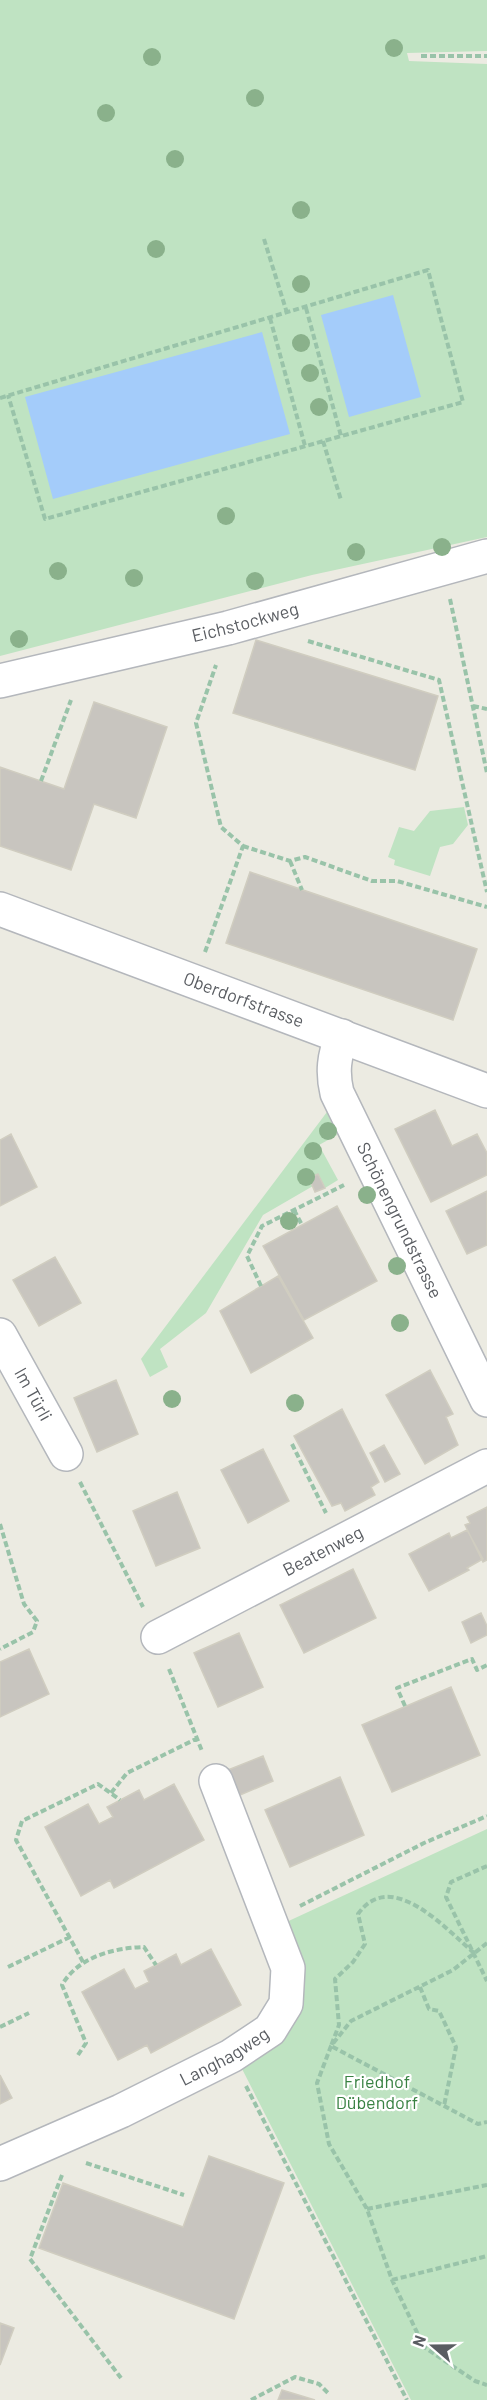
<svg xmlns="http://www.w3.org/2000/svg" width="487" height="2400" viewBox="0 0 487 2400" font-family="Barlow,sans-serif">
<rect width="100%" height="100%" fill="#ecebe2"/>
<path fill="#bfe3c2" d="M0,0H487V51L407,53L409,61L487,64V537L312,575L0,656Z
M464,807L468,825L453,844L440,847L430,876L394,865L395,860L388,857L399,827L414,831L430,811Z
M327,1112L337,1135L319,1145L338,1180L325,1188L318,1174L309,1178L313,1186L263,1215L206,1313L160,1349L168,1367L150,1377L141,1359Z
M487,1829V2400H411L239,2063L266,2048L280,1925Z"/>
<path fill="#a4ccfa" d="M393,295L421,397L349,417L321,315Z
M262,332L290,434L53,499L25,397Z"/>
<path fill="#c8c5bf" stroke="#d0cdc0" stroke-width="1.5" d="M256,640L438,696L415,770L233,713Z
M94,702L167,727L136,818L94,804L71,870L0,846V767L64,789Z
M250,872L477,949L453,1020L226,943Z
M435,1110L452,1146L477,1134L487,1153V1175L431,1202L395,1129Z
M11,1134L37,1187L0,1206V1140Z
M318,1174L325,1188L315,1192L309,1178Z
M487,1191V1245L467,1254L446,1211Z
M337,1206L377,1281L304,1320L263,1246Z
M55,1257L81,1303L39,1326L13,1280Z
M278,1276L313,1338L251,1373L220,1311Z
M430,1370L453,1414L446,1417L458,1445L425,1464L386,1395Z
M116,1380L138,1434L97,1452L74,1398Z
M342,1409L379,1482L371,1487L375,1495L345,1511L341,1503L332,1506L294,1436Z
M384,1445L400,1474L385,1482L370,1453Z
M263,1449L289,1501L248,1523L221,1470Z
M177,1492L200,1548L156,1566L133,1511Z
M487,1507V1560L483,1562L465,1525L470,1523L467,1517Z
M467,1530L483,1559L467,1568L469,1570L429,1591L409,1554L449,1533L451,1538Z
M353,1569L376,1618L304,1653L280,1605Z
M481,1613L487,1626V1635L471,1643L462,1622Z
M239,1633L263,1687L218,1707L194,1653Z
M29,1649L49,1694L0,1717V1662Z
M451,1687L480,1755L392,1792L362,1725Z
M263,1756L273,1781L233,1798L223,1772Z
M340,1777L364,1835L290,1867L265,1810Z
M174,1784L204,1840L114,1888L110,1880L81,1896L45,1827L88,1804L99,1824L113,1817L107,1807L139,1790L144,1800Z
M211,1949L241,2005L151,2053L147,2045L118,2060L82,1992L124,1969L135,1989L149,1982L144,1971L156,1965L176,1954L181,1965Z
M0,2075L12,2098L0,2104Z
M209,2156L284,2183L234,2319L39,2248L63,2183L183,2227Z
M0,2323L14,2328L0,2365Z
M282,2390L315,2400H278Z"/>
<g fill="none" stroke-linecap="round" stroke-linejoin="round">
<defs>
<g id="minor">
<path id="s1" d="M0,681L228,628L487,556"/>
<path id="s2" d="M0,909L487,1091"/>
<path id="s3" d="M342,1036C334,1056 332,1072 337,1093L487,1400"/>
<path id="s4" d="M0,1335L66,1454"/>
<path id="s5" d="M158,1637L487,1466"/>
<path id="s6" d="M0,2164L121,2111L231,2056L270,2030L286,2004L288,1968L216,1781"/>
</g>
</defs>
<use href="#minor" stroke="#b4b7bc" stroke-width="36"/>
<path stroke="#99c3a9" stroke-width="4" stroke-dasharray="6 3" stroke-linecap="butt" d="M421,56H487
M264,239L287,313
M306,308L341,436
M270,318L305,446
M0,398L428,270L463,402L45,519L8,395
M323,441L341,500
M450,599L487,773
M308,641L439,680L487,892
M473,706L487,709
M41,781L71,700
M243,846L290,861L305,857L372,881H397L487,907
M290,861L302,890
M205,952L243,846L221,827L196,723L216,665
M294,1210L302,1225
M261,1286L247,1256L262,1226L344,1185
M292,1444L326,1513
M80,1482L143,1607
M0,1524L24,1604L37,1621L33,1632L0,1649
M169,1669L202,1751
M405,1706L397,1688L472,1659L477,1670L487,1665
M111,1793L127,1773L196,1739
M487,1866L451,1882L446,1897L487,1981
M300,1906L424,1843L487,1816
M487,1943L453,1970L351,2021L331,2046L317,2083L329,2144L367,2209L392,2280L424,2347L475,2381L487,2385
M474,1953C446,1929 391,1867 358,1914L365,1944L353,1962L335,1979L339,2025L331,2046L478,2124L487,2122
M83,1962L16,1840L22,1821L98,1784L120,1800
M8,1967L70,1937
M420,1987L429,2009L439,2011L456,2047L444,2106
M0,2027L29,2013
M78,2055L86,2043L62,1985C78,1957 113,1948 144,1947L156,1965
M246,2086L407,2400
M86,2163L184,2195
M62,2175L30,2259L121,2378
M367,2209L487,2185
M392,2280L487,2256
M251,2400L295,2377L319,2384L329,2394"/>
<use href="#minor" stroke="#fff" stroke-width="33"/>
</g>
<g fill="#8ab18b">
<circle cx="394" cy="48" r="9"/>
<circle cx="152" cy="57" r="9"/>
<circle cx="255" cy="98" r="9"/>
<circle cx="106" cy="113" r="9"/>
<circle cx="175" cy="159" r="9"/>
<circle cx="301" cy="210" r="9"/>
<circle cx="156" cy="249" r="9"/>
<circle cx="301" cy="284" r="9"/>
<circle cx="301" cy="343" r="9"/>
<circle cx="310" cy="373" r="9"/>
<circle cx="319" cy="407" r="9"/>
<circle cx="226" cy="516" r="9"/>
<circle cx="442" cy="547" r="9"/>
<circle cx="356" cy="552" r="9"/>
<circle cx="58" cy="571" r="9"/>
<circle cx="134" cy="578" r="9"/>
<circle cx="255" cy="581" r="9"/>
<circle cx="19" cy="639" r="9"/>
<circle cx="328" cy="1131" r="9"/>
<circle cx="313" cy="1151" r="9"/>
<circle cx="306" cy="1177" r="9"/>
<circle cx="367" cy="1195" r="9"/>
<circle cx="289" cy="1221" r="9"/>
<circle cx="397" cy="1266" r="9"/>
<circle cx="400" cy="1323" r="9"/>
<circle cx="172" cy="1399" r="9"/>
<circle cx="295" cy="1403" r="9"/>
</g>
<g text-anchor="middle" stroke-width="4.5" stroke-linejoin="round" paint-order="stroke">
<g font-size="18" fill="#5a5d62" stroke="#fff">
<text dy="6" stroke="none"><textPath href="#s1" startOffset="252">Eichstockweg</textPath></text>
<text dy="6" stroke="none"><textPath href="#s2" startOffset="260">Oberdorfstrasse</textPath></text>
<text dy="6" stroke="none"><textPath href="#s3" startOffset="200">Schönengrundstrasse</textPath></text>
<text dy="6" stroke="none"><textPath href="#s4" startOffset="68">Im Türli</textPath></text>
<text dy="6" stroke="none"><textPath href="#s5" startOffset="186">Beatenweg</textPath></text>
<text dy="6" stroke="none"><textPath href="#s6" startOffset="249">Langhagweg</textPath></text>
</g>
<g font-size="18" fill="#398243" stroke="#fff">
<text x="377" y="2088">Friedhof<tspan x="377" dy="21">Dübendorf</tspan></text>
</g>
</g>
<g transform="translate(433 2346) rotate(290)" stroke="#ffffff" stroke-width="4.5" paint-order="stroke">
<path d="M0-4.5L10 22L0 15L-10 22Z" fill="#5a5d62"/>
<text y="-9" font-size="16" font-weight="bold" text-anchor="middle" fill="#5a5d62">N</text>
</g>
</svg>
